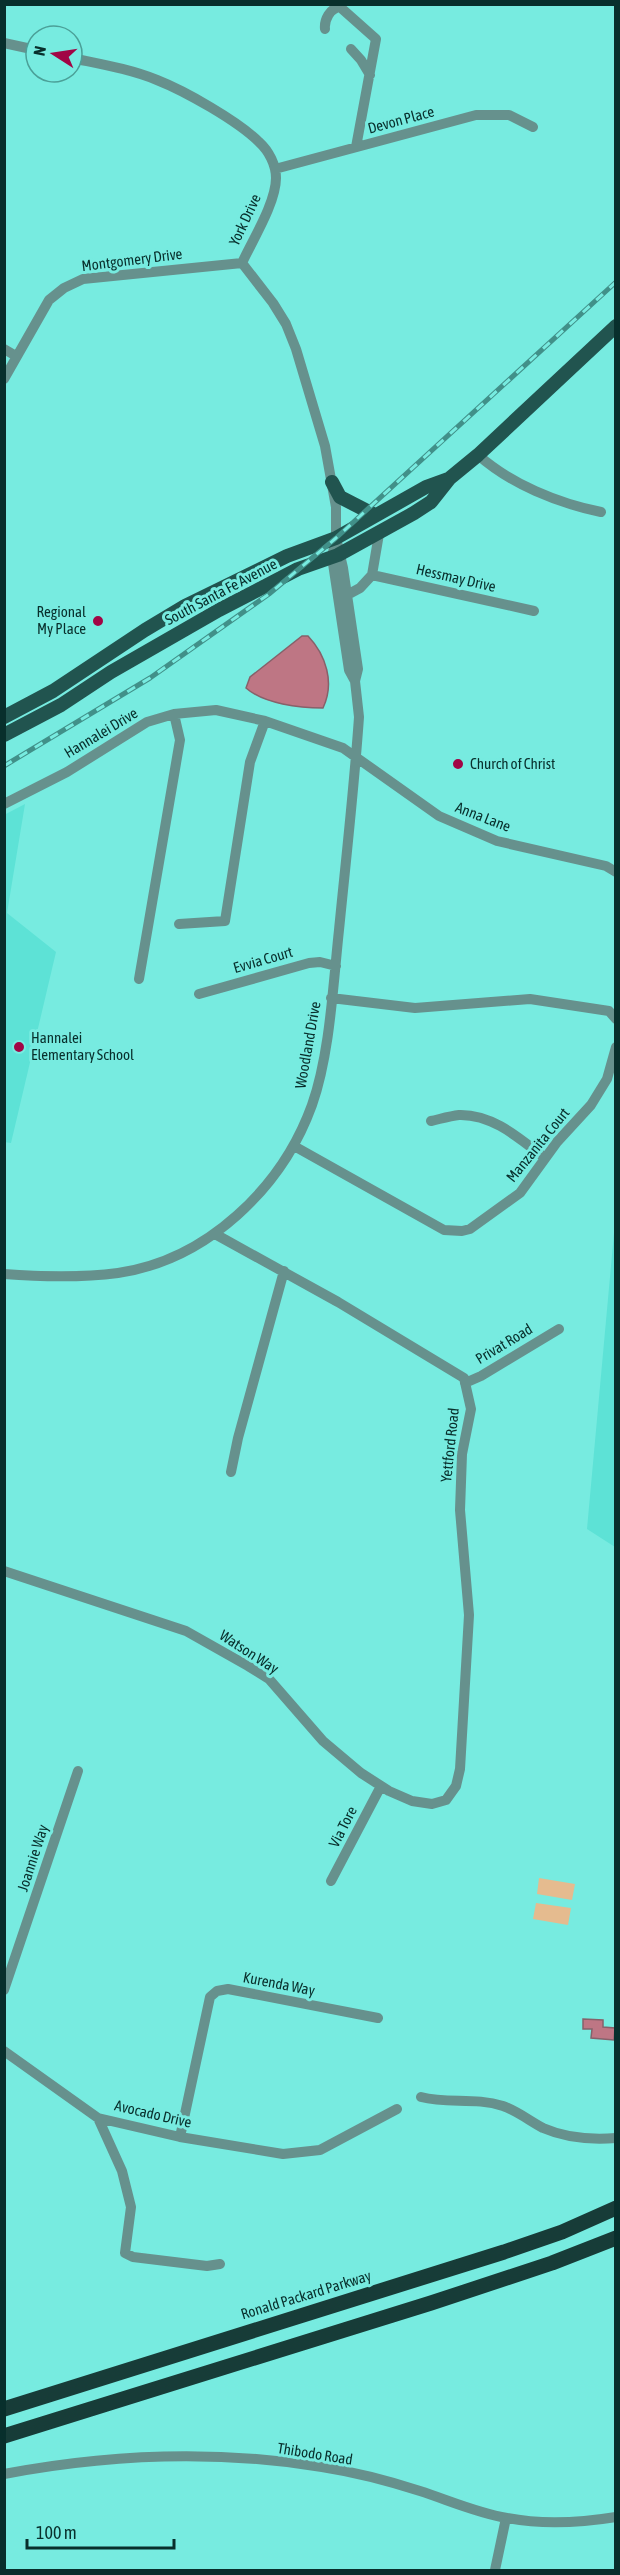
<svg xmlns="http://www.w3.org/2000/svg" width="620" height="2575" viewBox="0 0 620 2575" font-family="'Asap Condensed',sans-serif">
<rect width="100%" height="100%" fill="#77ebe0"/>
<path fill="#5de2d6" d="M25,804L7,913L56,952L11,1143L4,1142V815Z
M615,1222V1547L587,1529Z"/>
<path fill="#e5bb8f" d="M539,1878L575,1884L572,1900L537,1894Z
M536,1903L571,1908L568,1925L533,1919Z"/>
<path fill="#be7684" stroke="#87616a" stroke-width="1.5" d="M302,636H308C326,655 335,683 323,708C300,708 264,704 246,688L250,677Z
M583,2019L603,2020V2027L615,2028L614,2040L591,2038L592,2029H583Z"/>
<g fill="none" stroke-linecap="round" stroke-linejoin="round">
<path stroke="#66918d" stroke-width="10" d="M325,29C324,20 330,8 340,7L376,39L356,147
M4,43L36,50
M351,49L361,60L370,75
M72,58C100,64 130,69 157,80C185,91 238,121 259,142C269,151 276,165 276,178C276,203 252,241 242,263
M275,169L476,115H509L533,127
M242,263L273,303L286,324L296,349L325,446L336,507V538L332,557L349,670L355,681
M4,349L16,356
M4,379L49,300L64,288L83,279L242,263
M478,455C511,484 557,503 601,512
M379,534L372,575L534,611
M347,595L360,588L372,575
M4,804L67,772L147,722L174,714L216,710L265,721L343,748L439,816L497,841L606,866L616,872
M179,924L225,921L250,762L265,721
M139,979L180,740L174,714
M199,994L309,963L320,962L336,966
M331,998L415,1008L530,999L609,1011L616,1019
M431,1121C440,1119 450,1116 459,1115C493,1114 520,1139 545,1158
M294,1146L444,1230L462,1231L470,1229L520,1193L557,1142L591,1105L607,1079L616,1047
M4,1274C43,1277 80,1278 118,1273C207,1260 282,1188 312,1105C330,1054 333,985 339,930C346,859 354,789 359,717L355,681L358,669L343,568L336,538
M465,1383L481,1376L559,1329
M231,1472L238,1438L284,1271
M4,1571L186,1631L248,1666L269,1679L323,1741L361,1773L389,1791L412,1801L432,1804L446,1800L456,1786L460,1769L469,1615L460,1510L462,1454L471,1409L464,1378L338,1302L215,1234
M331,1881L381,1786
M4,1990L78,1771
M4,2051L98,2118L180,2137L283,2154L320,2150L397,2109
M421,2097C448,2104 475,2097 503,2106C517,2111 530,2121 543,2128C566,2138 591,2140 616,2138
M98,2118L122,2171L131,2207L125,2253L133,2257L207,2266L220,2264
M180,2137L210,1997L217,1991L228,1989L378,2018
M4,2474C109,2454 217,2450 322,2467C354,2472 389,2481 420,2491C448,2500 477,2513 507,2518C543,2525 579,2523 616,2517
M495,2570L506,2518"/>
<path stroke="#21544f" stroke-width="14" d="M332,482L340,497L375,515
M4,717L53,691L145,630L185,606L287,556L336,538L426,487L448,479
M4,735L61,705L111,672L219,610L298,569L338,555L414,513L431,502L450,478L478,455L616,326"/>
<path stroke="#173c38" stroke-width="15" d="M4,2409L504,2252L562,2232L616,2208
M4,2436L431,2303L552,2263L616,2238"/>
<defs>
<path id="rail" d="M4,766L150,678L269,594L336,538L616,282"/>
</defs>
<use href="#rail" stroke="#419089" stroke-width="5"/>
<use href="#rail" stroke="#77ebe0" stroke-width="3" stroke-dasharray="9" stroke-linecap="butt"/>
</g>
<g fill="#a10545" stroke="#77ebe0" stroke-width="2">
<circle cx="98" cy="621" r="6"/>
<circle cx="458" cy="764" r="6"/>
<circle cx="19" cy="1047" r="6"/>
</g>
<g text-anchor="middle" stroke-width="6" stroke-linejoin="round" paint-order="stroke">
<g font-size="15" fill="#082f2c" stroke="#77ebe0">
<text transform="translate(401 120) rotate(-15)" y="5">Devon Place</text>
<text transform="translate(245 220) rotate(-65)" y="5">York Drive</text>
<text transform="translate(132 260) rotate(-7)" y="5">Montgomery Drive</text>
<text transform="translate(456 578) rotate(13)" y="5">Hessmay Drive</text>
<text transform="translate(221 592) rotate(-28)" y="5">South Santa Fe Avenue</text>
<text transform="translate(101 733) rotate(-31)" y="5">Hannalei Drive</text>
<text transform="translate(483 817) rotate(21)" y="5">Anna Lane</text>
<text transform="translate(263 960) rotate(-16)" y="5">Evvia Court</text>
<text transform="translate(308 1045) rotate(-80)" y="5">Woodland Drive</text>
<text transform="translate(538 1145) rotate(-51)" y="5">Manzanita Court</text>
<text transform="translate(504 1344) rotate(-31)" y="5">Privat Road</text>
<text transform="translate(450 1445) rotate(-84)" y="5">Yettford Road</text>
<text transform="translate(249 1652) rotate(33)" y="5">Watson Way</text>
<text transform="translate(343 1827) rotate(-63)" y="5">Via Tore</text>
<text transform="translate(33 1858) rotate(-72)" y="5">Joannie Way</text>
<text transform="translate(279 1984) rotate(11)" y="5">Kurenda Way</text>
<text transform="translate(153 2114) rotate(13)" y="5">Avocado Drive</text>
<text transform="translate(306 2295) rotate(-17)" y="5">Ronald Packard Parkway</text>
<text transform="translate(315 2454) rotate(9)" y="5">Thibodo Road</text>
</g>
<g font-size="15" fill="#082f2c" stroke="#77ebe0" text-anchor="start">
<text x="86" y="617" text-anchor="end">Regional<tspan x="86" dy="17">My Place</tspan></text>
<text x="470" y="769">Church of Christ</text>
<text x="31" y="1043">Hannalei<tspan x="31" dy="17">Elementary School</tspan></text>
</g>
</g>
<rect width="620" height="2575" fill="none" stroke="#082f2c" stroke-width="12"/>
<g transform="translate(54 54) rotate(282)"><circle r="28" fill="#77ebe0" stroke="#4ba098" stroke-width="1.5"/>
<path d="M0-4.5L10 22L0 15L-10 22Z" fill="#a10545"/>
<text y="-9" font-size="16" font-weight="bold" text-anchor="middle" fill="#082f2c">N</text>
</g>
<path d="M27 2539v9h147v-9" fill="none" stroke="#082f2c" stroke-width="3"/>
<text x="36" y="2539" font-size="18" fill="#082f2c" stroke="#77ebe0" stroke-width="4.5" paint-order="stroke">100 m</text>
</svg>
